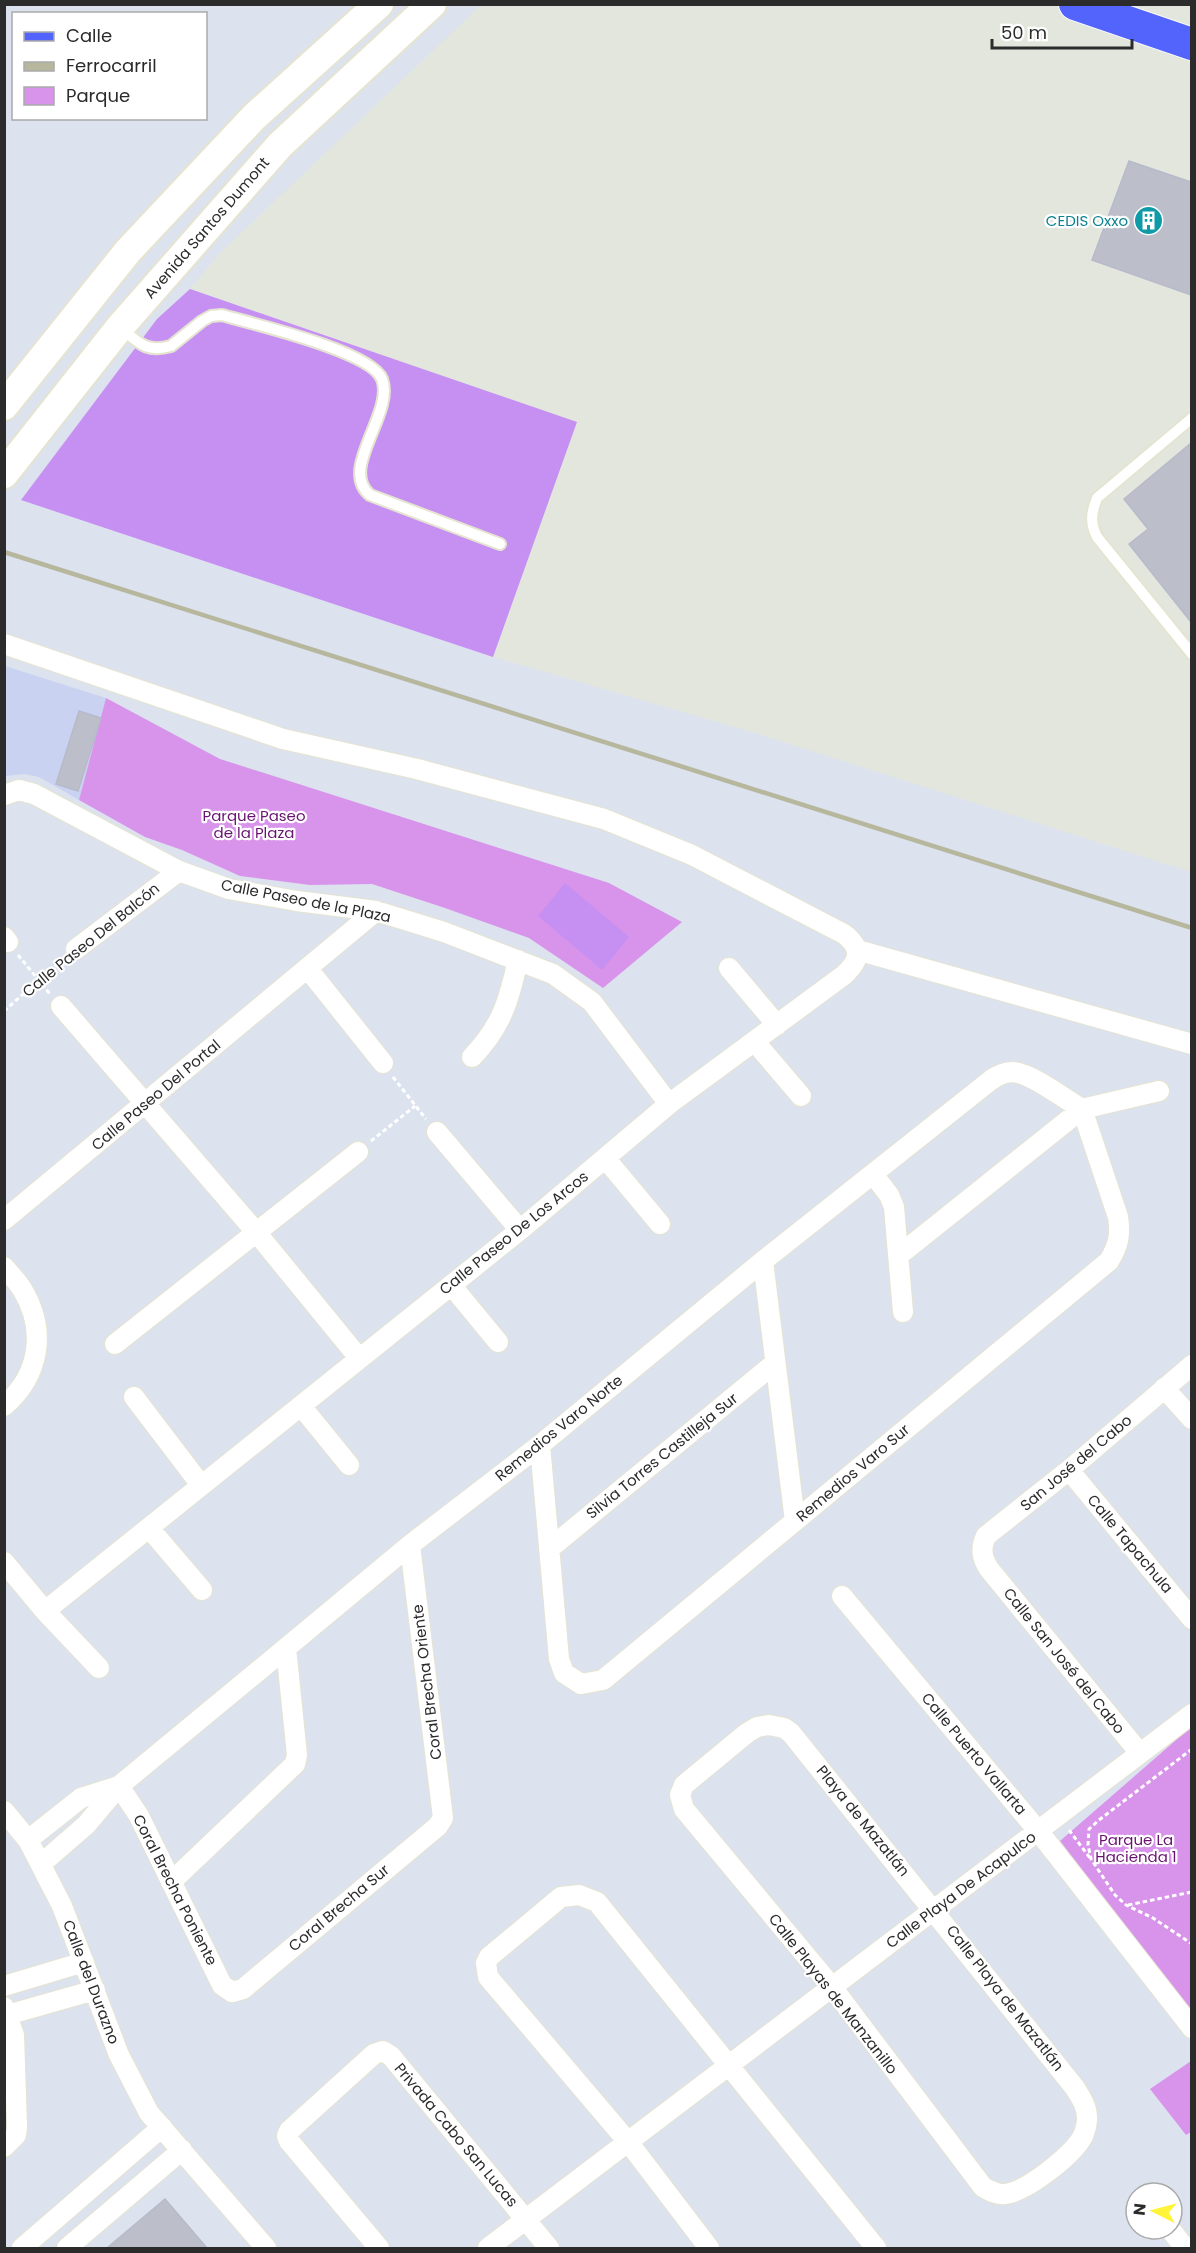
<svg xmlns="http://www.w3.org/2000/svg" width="1196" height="2253" viewBox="0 0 1196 2253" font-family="Poppins,sans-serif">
<rect width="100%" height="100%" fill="#dce2ee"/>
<path fill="#e3e6dd" d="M481,5H1191V872L755,733L493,657L576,422L190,289L219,254Z"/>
<path fill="#cad2f1" d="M5,666L106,698L79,800L39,777L25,774L5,776Z"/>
<path fill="#d894ea" d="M106,698L220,759L609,883L682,922L603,988L529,938L445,908L372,884L310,885L240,876L182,850L145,837L79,800Z
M1191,1727V2012L1060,1841Z
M1191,2061V2132L1186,2135L1150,2089Z"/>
<path fill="#c68ff2" d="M190,289L577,422L493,657L21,500L157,319Z
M565,883L629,937L602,970L538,916Z"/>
<path fill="#bcbfca" stroke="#b6baca" stroke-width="1.5" d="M1129,161L1191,182V295L1092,260Z
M1191,443V622L1129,544L1148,529L1124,499Z
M79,711L101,718L78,791L56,784Z
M165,2199L207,2248H107Z"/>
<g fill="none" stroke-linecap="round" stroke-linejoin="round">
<defs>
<path id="lane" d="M121,328C139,343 146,353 171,346L202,321L211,316L222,315C253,324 371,351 382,379C395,413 338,469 370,495L500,544
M1192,418L1097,498C1091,513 1090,523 1097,537L1192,654"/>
<path id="street" d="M4,644L283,739L417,769L604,819L692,855L844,934C863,949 860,960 844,975L669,1104L520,1230L45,1611
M4,795L19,790L34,794L179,871L229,889L297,901L376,911L444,932L553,974L592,1002L669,1104
M4,937L8,942
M76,949L179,871
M857,950L1192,1044
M729,968L777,1025
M308,969L383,1063
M61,1006L256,1232L359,1358
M755,1042L801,1096
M472,1057C502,1026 509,1000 518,960
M437,1132L520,1230
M605,1158L660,1224
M873,1174L889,1195L894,1207L903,1312
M4,1220L376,911
M898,1256L1082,1109L1159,1091
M763,1261L795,1521
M4,1267C10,1274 17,1281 22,1289C47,1330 40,1375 4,1406
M451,1285L498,1342
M115,1344L358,1152
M1164,1388L1192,1419
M134,1397L201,1485
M301,1406L349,1465
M1069,1470L1192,1619
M149,1528L202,1590
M549,1549L775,1363
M4,1562L45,1611L99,1668
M842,1596L1039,1832L1192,2028
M769,1725L784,1728L791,1733L1075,2088C1081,2098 1087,2106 1087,2118C1087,2123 1085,2131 1083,2136C1073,2155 1026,2192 1005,2194C997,2195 990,2191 983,2187L832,1987L684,1809L680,1795L684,1785L747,1733L757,1727Z
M1139,1752L989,1569C982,1558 980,1549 986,1536L1069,1470L1192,1365
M119,1786L139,1816L222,1985L232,1992L243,1989L438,1826L443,1818L410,1545
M4,1811L28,1840L62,1906L119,2055L149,2113L266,2248
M28,1840L81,1798L119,1786
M41,1864L86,1825L119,1786L286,1648L410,1545L540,1445L763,1261L991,1080C998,1075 1004,1072 1013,1072C1033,1074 1064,1099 1082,1109L1118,1217C1121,1236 1118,1246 1109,1261L603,1680L581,1684L564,1673L559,1659L540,1445
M171,1882L295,1764L297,1755L286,1648
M4,1986L84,1962
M4,2007L14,2035L17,2127L16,2135L4,2147
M7,2015L95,1990
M1170,2229L1185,2248
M22,2248L162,2127
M67,2248L182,2150
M379,2248L289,2141L287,2136L289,2131L374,2054L383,2051L391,2056L549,2248
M488,2248L1192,1714
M709,2248L629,2143L488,1977L486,1963L489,1957L561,1897L579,1895L597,1902L876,2248"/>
<path id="secondary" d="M4,406L128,251L254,117L379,4
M4,474L120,327L280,145L432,4"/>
<path id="primary" d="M1075,4L1192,44"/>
</defs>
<use href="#lane" stroke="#e5e4d1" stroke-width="14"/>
<use href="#street" stroke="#e5e4d1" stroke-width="22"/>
<use href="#secondary" stroke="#e5e4d1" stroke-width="32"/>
<use href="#primary" stroke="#fff" stroke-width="34"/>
<path stroke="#fff" stroke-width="3" stroke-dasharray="4.5 3" stroke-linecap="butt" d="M18,955L50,994
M4,1011L62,960
M393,1077L426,1119
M371,1141L415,1106
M1192,1749L1099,1820L1089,1829L1088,1845L1091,1859L1115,1895L1126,1905L1153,1918L1192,1944
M1069,1830L1090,1858
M1128,1905L1192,1892"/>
<use href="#lane" stroke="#fff" stroke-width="10"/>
<use href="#street" stroke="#fff" stroke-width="20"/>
<use href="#secondary" stroke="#fff" stroke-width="28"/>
<use href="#primary" stroke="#5364fd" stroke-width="32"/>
<path stroke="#b7b79e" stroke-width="4.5" d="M4,552L1192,928"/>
</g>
<defs>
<symbol id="building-disc" viewBox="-11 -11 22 22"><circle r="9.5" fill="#0f9aa8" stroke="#fff"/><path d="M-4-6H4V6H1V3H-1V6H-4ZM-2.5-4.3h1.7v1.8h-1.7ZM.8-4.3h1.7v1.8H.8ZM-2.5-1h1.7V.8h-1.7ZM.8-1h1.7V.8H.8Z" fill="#fff"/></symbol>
</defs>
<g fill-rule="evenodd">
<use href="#building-disc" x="1132" y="204" width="33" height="33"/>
</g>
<g text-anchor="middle" stroke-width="4.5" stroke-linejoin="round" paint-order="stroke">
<g font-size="15" fill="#0d838f" stroke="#fff" text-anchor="end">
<text x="1128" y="226">CEDIS Oxxo</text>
</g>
<g font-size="15" fill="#2b2b2b" stroke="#fff">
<text transform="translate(207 228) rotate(-49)" y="5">Avenida Santos Dumont</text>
<text transform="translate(306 901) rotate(11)" y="5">Calle Paseo de la Plaza</text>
<text transform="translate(91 940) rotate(-39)" y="5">Calle Paseo Del Balcón</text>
<text transform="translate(156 1095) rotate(-40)" y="5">Calle Paseo Del Portal</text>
<text transform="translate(514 1233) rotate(-39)" y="5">Calle Paseo De Los Arcos</text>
<text transform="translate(559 1428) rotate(-39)" y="5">Remedios Varo Norte</text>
<text transform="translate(662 1456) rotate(-39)" y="5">Silvia Torres Castilleja Sur</text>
<text transform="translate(1076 1463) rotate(-40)" y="5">San José del Cabo</text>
<text transform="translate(853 1473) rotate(-40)" y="5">Remedios Varo Sur</text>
<text transform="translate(1130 1544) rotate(50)" y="5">Calle Tapachula</text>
<text transform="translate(1064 1661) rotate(51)" y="5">Calle San José del Cabo</text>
<text transform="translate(427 1682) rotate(-97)" y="5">Coral Brecha Oriente</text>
<text transform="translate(974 1754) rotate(50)" y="5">Calle Puerto Vallarta</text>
<text transform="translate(863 1821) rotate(51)" y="5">Playa de Mazatlán</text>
<text transform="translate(175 1890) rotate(63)" y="5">Coral Brecha Poniente</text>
<text transform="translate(961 1890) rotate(-37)" y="5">Calle Playa De Acapulco</text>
<text transform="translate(339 1908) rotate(-40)" y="5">Coral Brecha Sur</text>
<text transform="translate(91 1982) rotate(69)" y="5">Calle del Durazno</text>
<text transform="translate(833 1994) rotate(52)" y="5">Calle Playas de Manzanillo</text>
<text transform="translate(1005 1998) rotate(52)" y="5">Calle Playa de Mazatlán</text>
<text transform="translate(456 2135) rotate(50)" y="5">Privada Cabo San Lucas</text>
</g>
<g font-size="15" fill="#691470" stroke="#fff">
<text x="254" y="821">Parque Paseo<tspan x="254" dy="17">de la Plaza</tspan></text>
<text x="1136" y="1845">Parque La<tspan x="1136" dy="17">Hacienda 1</tspan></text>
</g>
</g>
<rect width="1196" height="2253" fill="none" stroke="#2b2b2b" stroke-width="12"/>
<rect x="12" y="12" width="195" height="108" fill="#ffffff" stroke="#aaaaaa" stroke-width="1.5"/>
<rect x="24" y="32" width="30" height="9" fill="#5364fd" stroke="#aaaaaa" stroke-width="1.5"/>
<text x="66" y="42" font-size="18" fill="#2b2b2b">Calle</text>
<rect x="24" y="62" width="30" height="9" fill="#b7b79e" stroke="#aaaaaa" stroke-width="1.5"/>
<text x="66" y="72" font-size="18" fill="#2b2b2b">Ferrocarril</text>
<rect x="24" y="87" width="30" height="18" fill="#d894ea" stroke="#aaaaaa" stroke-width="1.5"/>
<text x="66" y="102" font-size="18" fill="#2b2b2b">Parque</text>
<g transform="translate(1154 2211) rotate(276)"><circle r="28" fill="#ffffff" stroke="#aaaaaa" stroke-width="1.5"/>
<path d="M0-4.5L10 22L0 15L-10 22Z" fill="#fff439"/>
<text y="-9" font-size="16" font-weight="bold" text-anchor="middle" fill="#2b2b2b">N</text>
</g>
<path d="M992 39v9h140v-9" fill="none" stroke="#2b2b2b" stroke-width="3"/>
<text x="1001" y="39" font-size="18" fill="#2b2b2b" stroke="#ffffff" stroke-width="4.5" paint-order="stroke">50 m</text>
</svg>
